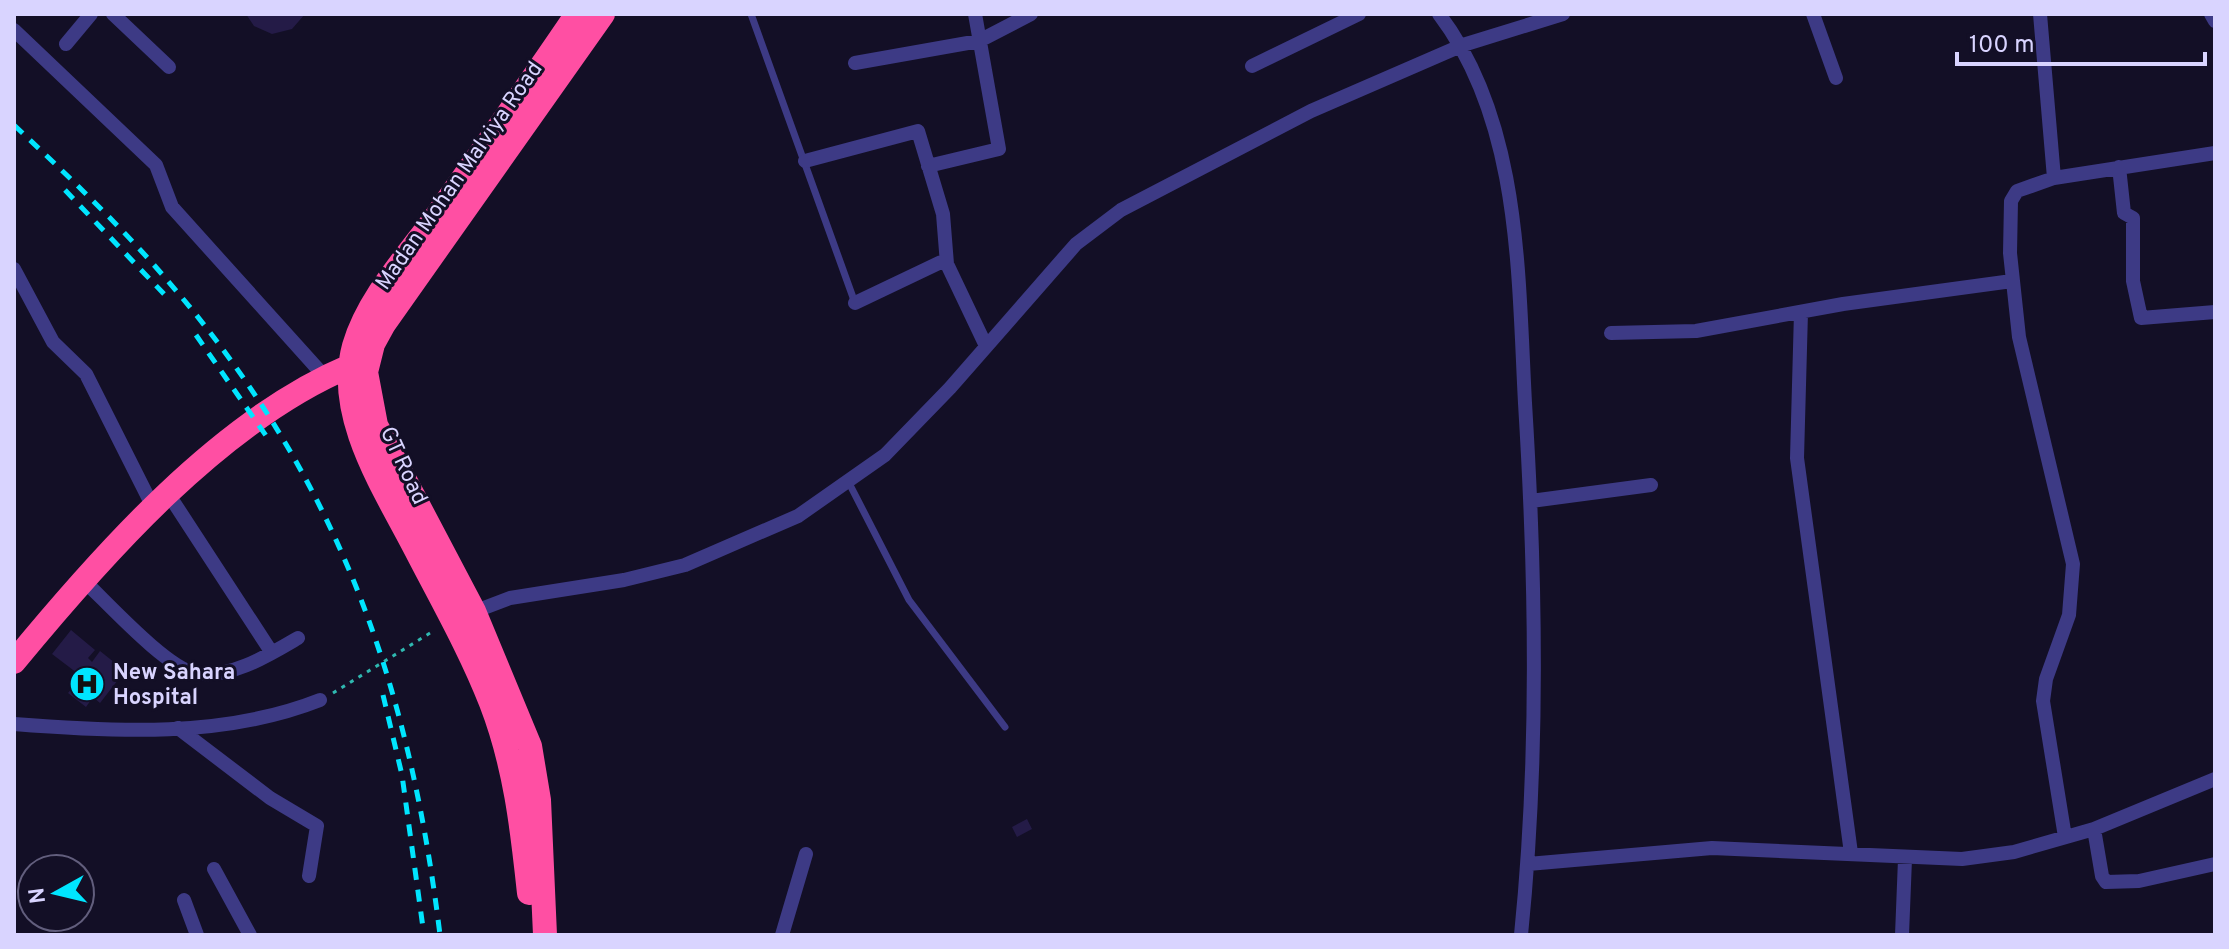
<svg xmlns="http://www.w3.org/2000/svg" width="2229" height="949" viewBox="0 0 2229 949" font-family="Overpass,sans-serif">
<rect width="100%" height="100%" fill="#130f26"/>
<path fill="#241b47" d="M246,14H305L292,29L272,34L254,26Z
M71,630L95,650L88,658L92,662L100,651L125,671L100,703L93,697L86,707L68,693L74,686L70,683L77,673L52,654Z
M1027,819L1032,829L1017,837L1012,827Z"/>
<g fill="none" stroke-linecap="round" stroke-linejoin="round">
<path stroke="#2fb8b0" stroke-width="3" stroke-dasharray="4 6" stroke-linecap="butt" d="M333,693L435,630"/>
<path stroke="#3d3a85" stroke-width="7" d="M751,14L855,303
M849,483L909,600L1005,727"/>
<path stroke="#3d3a85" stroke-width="14" d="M113,14L169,67
M1439,14C1521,122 1518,274 1525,403C1536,581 1539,758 1521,935
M1813,14L1836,78
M2040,14L2054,178L2017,191L2011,201L2010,253L2019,337L2073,564L2069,615L2046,679L2043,701L2065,837
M2211,14L2215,21
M14,30L156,165L172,207L325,377
M66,44L91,14
M855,63L979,41L1031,14
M1252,66L1359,14
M805,161L918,131L943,214L947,264
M928,166L999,149L975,14
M2119,167L2124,213L2133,218V281L2141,318L2215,312
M2054,178L2215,153
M14,269L53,342L86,374L154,509
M855,303L941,262L947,264L986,346
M1801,312L1797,458L1851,853
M1611,333L1696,331L1843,304L2012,281
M169,495L272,653
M1531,501L1651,485
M82,579C106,601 166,668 195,673C229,680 269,655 298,638
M468,614L510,598L624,580L685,565L798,516L885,455L950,388L1076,244L1121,210L1311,111L1463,45L1563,14
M14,724C115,732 224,738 320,700
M178,728L270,798L317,826L309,876
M2094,829L2102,876L2106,882L2139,881L2215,864
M1528,864L1712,848L1962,859L2014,852L2094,829L2215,779
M214,869L250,935
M184,900L197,935
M782,935L806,854
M1902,935L1905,859"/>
<path stroke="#ff4fa3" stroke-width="24" d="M14,662C102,555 221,420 350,366
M529,893C522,827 515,765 491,703C471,652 444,604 419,556C388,494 334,418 354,346C367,300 407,256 435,218C483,150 531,82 577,14
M545,935L539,800L530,746L474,611L376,425L366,372L373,344L384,324L603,14"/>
<path stroke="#00e5ff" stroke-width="5" stroke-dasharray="12 10" stroke-linecap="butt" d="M14,125C67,175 120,225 167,280C337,476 409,681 440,935
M65,190L164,294
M196,335L269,440
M383,695L402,775L424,935"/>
</g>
<defs>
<symbol id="hospital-disc" viewBox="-11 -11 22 22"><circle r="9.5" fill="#00e5ff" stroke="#130f26"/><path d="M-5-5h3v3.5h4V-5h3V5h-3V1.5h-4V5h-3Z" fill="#111"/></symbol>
</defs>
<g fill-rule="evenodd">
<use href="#hospital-disc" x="67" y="664" width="40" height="40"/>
</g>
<g text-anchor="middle" stroke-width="6" stroke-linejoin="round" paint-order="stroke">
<g font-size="22" fill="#d9d4ff" stroke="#130f26">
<text transform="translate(458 175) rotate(-55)" y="8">Madan Mohan Malviya Road</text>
<text transform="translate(405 465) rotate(65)" y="8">GT Road</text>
</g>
<g font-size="22" font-weight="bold" fill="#d9d4ff" stroke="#130f26" text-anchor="start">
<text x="113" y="679">New Sahara<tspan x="113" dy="25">Hospital</tspan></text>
</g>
</g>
<rect width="2229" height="949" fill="none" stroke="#d9d4ff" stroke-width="32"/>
<g transform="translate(56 893) rotate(262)"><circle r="38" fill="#130f26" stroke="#625e7d" stroke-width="2"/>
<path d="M0-6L14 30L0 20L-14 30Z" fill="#00e5ff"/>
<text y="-12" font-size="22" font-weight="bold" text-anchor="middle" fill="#d9d4ff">N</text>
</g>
<path d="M1957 52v12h248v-12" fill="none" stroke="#d9d4ff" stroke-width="4"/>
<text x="1969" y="52" font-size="24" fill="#d9d4ff" stroke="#130f26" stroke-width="6" paint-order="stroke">100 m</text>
</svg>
